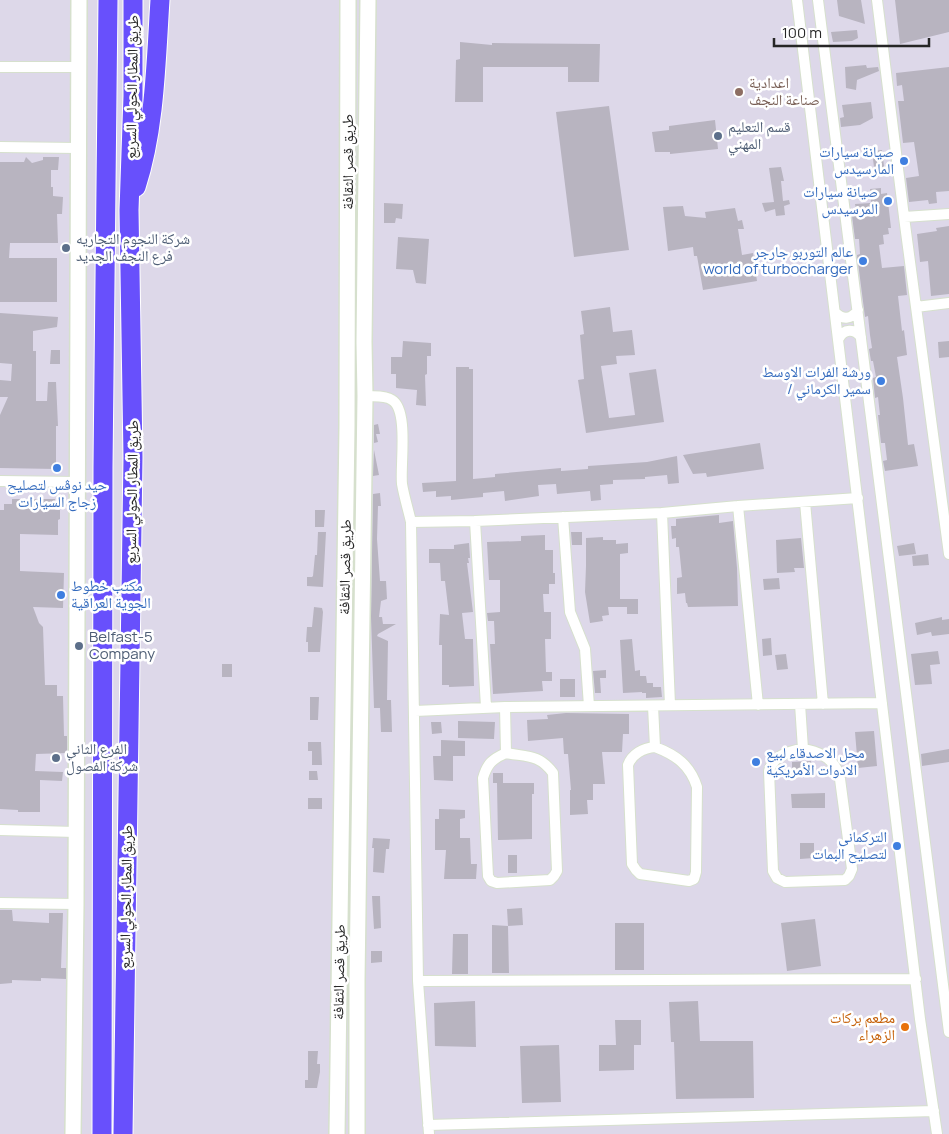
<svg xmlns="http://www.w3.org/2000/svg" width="949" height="1134" viewBox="0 0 949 1134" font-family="Manrope,'Noto Naskh Arabic',sans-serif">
<rect width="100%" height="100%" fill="#ddd8e9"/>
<path fill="#b8b4c0" d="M837,0H861L865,24L839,16Z
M895,0H949V32L900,44Z
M857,30L858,38L852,41L833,42L831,32Z
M460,42L492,45V43L600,44L599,82H568V67H483V102H455L456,60L460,59Z
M866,65L867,68L878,67L879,71L857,80L856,90L846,88L845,67Z
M949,67V191L936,192L937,203L929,204L928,200L909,202L906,178L919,176L914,142L903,143L898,101H904L902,85L897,86L896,73Z
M871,102L873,118L860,125L841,127L840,118L844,117L842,105Z
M609,106L629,250L574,257L556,112Z
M715,120L718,149L670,154V152H655L652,132L669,130V126Z
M882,150L885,174L875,175L872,151Z
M26,157L32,163L43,160V157H59L58,170H51V187H53V196L63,197L62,214H57L58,243H10L9,258H57V302H0V162H24Z
M781,167L784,181H781L783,201L789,200L790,204L784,206L785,215L776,216L775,209L765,212L762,203L774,202L769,168Z
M881,188V194L887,193L891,228H888L889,234L883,235L884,244L879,245L882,268L904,266L907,295L898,296L902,331L904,330L907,355L897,357L903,398L908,445L914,444L918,466L885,471L883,461L887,460L885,443H881L878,415H880L878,397L875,398L873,378L876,377L873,361H871L869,349L872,348L870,335L868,316L865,317L857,255L860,254L859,239H855L852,216L857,215L855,204L871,203L870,189Z
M384,203L403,204L402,219L396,218L395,223H384Z
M683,206L685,216L706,218L705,212L735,208L738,221L742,220L744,229H738L742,255L753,253L757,281L703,290L697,256H694L693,247L668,251L663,207Z
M949,226V294L931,296L928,261L920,262L917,234L937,231L936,228Z
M398,237L429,239L426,284L416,283L413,270L396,269Z
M610,307L613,332L632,330L635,355L616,356L617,364L601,366L609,418L635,415L629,373L656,369L664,422L586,433L578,380L584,379L580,335L584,334L581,311Z
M0,313L58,317L57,327L33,331V351H36V401H47L48,382H56L58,426H56V469L0,468V415L8,397H0V380L11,381L12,364L0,363Z
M403,341L431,343V356H427V374L425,375L426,406L416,405L417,390L396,388V374H391V357H402Z
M949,341V357L939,358L938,342Z
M51,350H60V364H50Z
M456,367H469V369H473V479L495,477V474L561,468V471L588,469V466L647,462L677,456L679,483L668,484L667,475L645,477V479L613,480V484L600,485L601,500L591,501L590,491L557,494L556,484L538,485L539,496L505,501L504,491L483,493V497L451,500V496L436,497V491L423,492L422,483L456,481Z
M378,424L380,434H376L378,442L374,443V425Z
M760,443L764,469L707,477L706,473L693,474L683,455Z
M374,450L379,475L373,476Z
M380,493L381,506H378L377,539L380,581H386L387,599L381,601L379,617H382L383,624H396L378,634L377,636L388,641L387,700H391L392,732H381L380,708H374L371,617L373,494Z
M12,499H55V510H60V519L58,520V535L20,534V571L64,573L63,608L33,607L39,623L43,627L45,685H57V696H63L64,736H67V753L36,754L35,771L63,772L62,781L40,780V812H18V810L0,809V510H4V504H12Z
M315,510H325L324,527H315Z
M719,515V523L733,521L737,568L738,606L688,607L687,603H686L685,593L677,594V578L682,577L679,547H676V538L672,539L671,526H676V519Z
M318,532H326L323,587L307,586V577H312L313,576L315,555H317Z
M571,532H582V545H572Z
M545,535V550H553V573H555V584H549V594H543L544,612H551V639H545L546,672H552V681H542L543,691L493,694L490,644H495L494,621H488L487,613L500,612V580H489L487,542L521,541V536Z
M603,537V540H616V544L628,543V553L620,554V599H638V614H627V607H608L609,615L602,616L603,621L590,623L585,592L586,566V538Z
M801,538L804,568H794L795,572L777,573L776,540Z
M469,543L470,558H468L469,563H467L473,612L462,613L465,639H473L474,686L449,687V685H442V645H439L440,614L449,615L445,581H441L440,563H429V549H454V545Z
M914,543L916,554L899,556L897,546Z
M928,554L929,565L913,566L912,556Z
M779,578L780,589L764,590L763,579Z
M314,607L322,608L323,612L320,652H308V642H306L307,627H312Z
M942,617V620L949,619V634L932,636L931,632L917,635L915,623Z
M771,638L772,655L763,656L762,639Z
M632,639L635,671L640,670V676H646L647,683H653V687H661L662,697L646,698V693H642V692L623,693L620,640Z
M938,651L940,664L930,665L932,684L915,685L911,654Z
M786,654L788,669L777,670L775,655Z
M222,664H232V677H222Z
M606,670V678H600L601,693H595L593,671Z
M560,679H575V697H560Z
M310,697H319L318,720H310Z
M566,713L629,714V734H623L622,752H602L605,784H593V800H587L588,814L570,815V790H571L568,754H564L563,738L528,741L527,720L548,719L547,715Z
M458,721L495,722L494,739L458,738Z
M431,722H441L442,733L432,734Z
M874,731L877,766L858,768L855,732Z
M441,740L465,741V756H453V781L434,780L433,756H441Z
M308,742H321L322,765H312V751H308Z
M949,749V762L922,766L921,754Z
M811,761V772H792V762Z
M309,771H317L318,780H309Z
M493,773H503V783H534V794H532V839L498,840L497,783H493Z
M825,793V808H792L791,794Z
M308,798H322V809H308Z
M439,809L465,810V818L460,819V838H470L471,864H477L476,879H444L446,850H435V819H439Z
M373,838L390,839L389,849H386L384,873L373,872L374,848H372Z
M800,843H814V858L800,859Z
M508,855H517V873H508Z
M372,896H380L381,928L374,929Z
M522,908L523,925L508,926L507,909Z
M0,910H12L13,921L49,923V913H63L61,968H66V979L41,978V981L12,980V983L0,984Z
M815,919L821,966L787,971L781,923Z
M615,923H644V970H615Z
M492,925L508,926L509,973H492Z
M453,934H468V974H452Z
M371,951H382V962L371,963Z
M475,1001L476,1047L435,1046L434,1003Z
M698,1001L700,1041H753L754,1098L676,1099L674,1042H671L669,1002Z
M615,1020H641V1045H634V1070L599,1071V1045H616Z
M559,1045L561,1102L522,1103L520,1046Z
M308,1051H318L317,1064H320V1072L317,1088H305V1080H308Z"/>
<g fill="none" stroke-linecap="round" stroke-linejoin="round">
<defs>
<path id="street" d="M797,0L920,1019L937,1134
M818,0L949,1032
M877,0L904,217L949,214
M0,67H77
M0,147L77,148
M904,217L949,554
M916,307L949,303
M835,312C842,320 851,320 858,310
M839,338C844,329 854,328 861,337
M365,396C373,397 385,395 392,400C409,410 400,466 402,484C404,496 408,509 411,522L418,981L429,1134
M0,481L77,482
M805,502L823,704
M738,506L758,705
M563,517L570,612L585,649L589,706
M475,521L486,707
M411,522L475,521L662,513
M800,704L803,749C788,751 773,756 769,771L773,871L777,878L785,882L845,880L849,876L852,869L840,779C836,760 822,752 803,749
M670,705L662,513L738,506L858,498
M653,706L655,747
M505,707L506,753C492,759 487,764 483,778L488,876L491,881L497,883L550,880L554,876L557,871L553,773C539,754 527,757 506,753
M415,711L505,707L882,703
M655,747C676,755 690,765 697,787L696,872L694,879L689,881L640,874L636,870L632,864L628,765C632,754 643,748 655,747Z
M0,830L76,832
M0,903L76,904
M418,981L916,979
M428,1125L934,1111"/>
<path id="secondary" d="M73,1134L76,904L79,0
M337,1134L347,427L348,0
M357,1134V981L365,396L364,342L368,0"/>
<path id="highway" d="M136,187C155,129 156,61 160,0
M102,1134L103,467L108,0
M123,1134L133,457L129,210L133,96V0"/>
</defs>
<use href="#street" stroke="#d6e0cd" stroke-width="12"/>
<use href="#secondary" stroke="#d6e0cd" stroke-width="18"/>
<use href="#highway" stroke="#fff" stroke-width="21"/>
<use href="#street" stroke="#fff" stroke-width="10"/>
<use href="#secondary" stroke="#fff" stroke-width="15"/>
<use href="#highway" stroke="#6850fc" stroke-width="19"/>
</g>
<circle fill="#8d6e63" stroke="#fff" stroke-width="2" cx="739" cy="92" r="5"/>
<g fill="#5c6f8a" stroke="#fff" stroke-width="2">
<circle cx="718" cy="136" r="5"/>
<circle cx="66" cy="248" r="5"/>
<circle cx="79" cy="646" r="5"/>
<circle cx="56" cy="758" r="5"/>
</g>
<g fill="#3f7fe0" stroke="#fff" stroke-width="2">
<circle cx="904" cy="161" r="5"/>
<circle cx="888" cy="201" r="5"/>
<circle cx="863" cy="261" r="5"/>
<circle cx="881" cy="381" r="5"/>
<circle cx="57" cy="468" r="5"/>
<circle cx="61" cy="595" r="5"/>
<circle cx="756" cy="762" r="5"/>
<circle cx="897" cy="846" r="5"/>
</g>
<circle fill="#e8710a" stroke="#fff" stroke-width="2" cx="905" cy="1027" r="5"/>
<g text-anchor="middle" stroke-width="5" stroke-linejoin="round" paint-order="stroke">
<g font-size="15" fill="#785e54" stroke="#fff" text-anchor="start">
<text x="749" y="88">اعدادية<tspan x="749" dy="17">صناعة النجف</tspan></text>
</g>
<g font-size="15" fill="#262626" stroke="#fff">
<text transform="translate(132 87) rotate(-89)" y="5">طريق المطار الحولي السريع</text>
<text transform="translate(348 162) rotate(-90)" y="5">طريق قصر الثقافة</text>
<text transform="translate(132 492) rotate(-89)" y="5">طريق المطار الحولي السريع</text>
<text transform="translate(345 567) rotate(-89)" y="5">طريق قصر الثقافة</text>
<text transform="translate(126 897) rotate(-89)" y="5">طريق المطار الحولي السريع</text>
<text transform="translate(339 972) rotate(-89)" y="5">طريق قصر الثقافة</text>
</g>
<g font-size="15" fill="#4e5e75" stroke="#fff" text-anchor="start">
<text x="728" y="132">قسم التعليم<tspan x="728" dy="17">المهني</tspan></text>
<text x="76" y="244">شركة النجوم التجاريه<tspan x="76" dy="17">فرع النجف الجديد</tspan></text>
<text x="89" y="642">Belfast-5<tspan x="89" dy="17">Company</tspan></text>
<text x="66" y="754">الفرع الثاني<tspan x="66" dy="17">شركة الفصول</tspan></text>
</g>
<g font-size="15" fill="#366cbe" stroke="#fff" text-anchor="end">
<text x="894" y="157">صيانة سيارات<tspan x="894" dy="17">المارسيدس</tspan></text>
<text x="878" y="197">صيانة سيارات<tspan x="878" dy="17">المرسيدس</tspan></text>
<text x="853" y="257">عالم التوربو جارجر<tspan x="853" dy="17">world of turbocharger</tspan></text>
<text x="871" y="377">ورشة الفرات الاوسط<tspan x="871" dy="17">/ سمير الكرماني</tspan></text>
<text x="57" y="490" text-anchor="middle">حيد نوڤس لتصليح<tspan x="57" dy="17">زجاج السيارات</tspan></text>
<text x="71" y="591" text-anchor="start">مكتب خطوط<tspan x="71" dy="17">الجوية العراقية</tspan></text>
<text x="766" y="758" text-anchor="start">محل الاصدقاء لبيع<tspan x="766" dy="17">الادوات الأمريكية</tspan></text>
<text x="887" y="842">التركماني<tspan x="887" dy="17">لتصليح البمات</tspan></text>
</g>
<g font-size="15" fill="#c56008" stroke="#fff" text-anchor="end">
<text x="895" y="1023">مطعم بركات<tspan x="895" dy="17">الزهراء</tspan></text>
</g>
</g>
<path d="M774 38v8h155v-8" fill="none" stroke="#262626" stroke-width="2.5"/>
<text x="782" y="38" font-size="15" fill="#262626" stroke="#ffffff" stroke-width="4" paint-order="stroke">100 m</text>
</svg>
